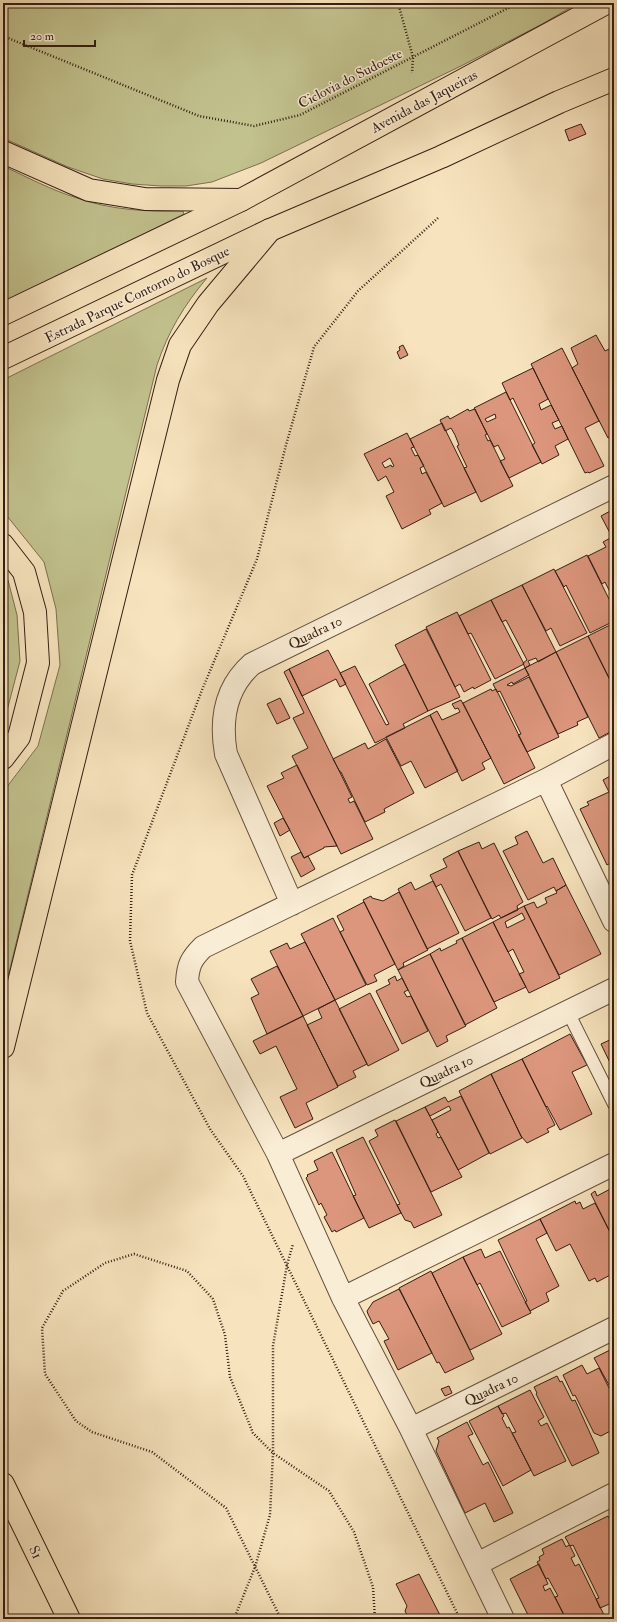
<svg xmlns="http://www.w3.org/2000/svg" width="617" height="1622" viewBox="0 0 617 1622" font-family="'IM FELL Double Pica',serif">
<rect width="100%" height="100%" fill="#f7e4be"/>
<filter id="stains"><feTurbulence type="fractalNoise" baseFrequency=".005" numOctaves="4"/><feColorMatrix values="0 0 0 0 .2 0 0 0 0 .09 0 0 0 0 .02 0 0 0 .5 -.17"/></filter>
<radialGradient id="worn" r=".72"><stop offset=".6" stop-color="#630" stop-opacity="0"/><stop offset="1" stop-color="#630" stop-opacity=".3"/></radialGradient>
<path fill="#c2c28e" stroke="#7c7050" d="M3,3H578L544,23L463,65L261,163L212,182L186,186H161L132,184L103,179L68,167L3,138Z
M3,166C27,177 51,190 77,198C111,210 147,212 183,211L184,214L3,303Z
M207,278C184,305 168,332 157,365L3,997V792L38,746L60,665L56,609L44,562L3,511V380Z
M3,574L8,580L17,615L20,661L3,726Z"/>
<path fill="#dc967d" stroke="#351e13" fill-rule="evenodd" d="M581,124L586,134L569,141L565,130Z
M596,335L605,351L613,347L614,348V435L608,438L572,368L578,364L571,348Z
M403,345L408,355L400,359L397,352L400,350L399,347Z
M562,348L599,421L585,428L604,466L589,473L588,472L585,473L531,364Z
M533,368L548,399L539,404L541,410L551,405L559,420L552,423L555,429L562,426L568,439L555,446L559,455L542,464L532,445L535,443L513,398L510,400L502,383Z
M506,392L541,462L509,478L500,461L505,459L498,445L494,447L474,408ZM495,414L496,418L487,422L485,419Z
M468,409L469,411L475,409L487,434L485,435L488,441L490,440L513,486L481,502L464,468L467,467L457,446L459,445L455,435L451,428L445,431L440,420L448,416L450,419Z
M442,423L476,492L444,507L410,439Z
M407,433L414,447L411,448L415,456L418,455L424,466L420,468L422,474L426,472L442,503L429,510L431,514L402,529L386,496L394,492L386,476L378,481L364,454ZM390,458L394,466L392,467L391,465L385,468L382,463Z
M614,509V534L611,535L601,516Z
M614,536V600L605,582L602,584L588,556L606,547L603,542Z
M587,555L614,609V623L612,622L590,633L566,585L564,587L555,571Z
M554,569L587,633L560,646L551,628L546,631L522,585Z
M522,585L556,652L538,662L536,658L528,661L530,665L525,668L523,663L527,660L506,620L502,622L491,600Z
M491,600L524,664L495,679L471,633L468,634L459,616Z
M457,612L491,680L474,689L473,687L464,692L460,684L455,687L426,627Z
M614,623V688L588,636Z
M426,629L460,697L428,711L395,645Z
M588,636L614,688V730L599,738L556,652Z
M328,650L346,684L340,687L336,679L302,696L289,669Z
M556,652L588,717L577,722L578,725L558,734L525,668Z
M405,664L428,711L403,724L405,728L375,743L340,673L355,666L386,725L389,724L369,684Z
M525,668L529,675L513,684L512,682L507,685L511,686L529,677L559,737L527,752L518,735L521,734L500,691L497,692L493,684Z
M289,669L352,797L348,799L350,803L354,801L373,839L341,854L292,756L308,748L293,718L304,713L284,672Z
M491,689L492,691L496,689L535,768L504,784L463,703Z
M280,698L290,718L277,724L267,704Z
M461,700L491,758L482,763L485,769L462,781L430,715L437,711L442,720L460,712L458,708L455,709L452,704Z
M430,715L458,771L425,788L411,761L401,766L386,737Z
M386,739L414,793L384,809L385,812L365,822L341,772H340L333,759L365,743L368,749Z
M297,765L337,846L324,847V848L304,858L267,786L284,778L281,773Z
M614,774V861L607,865L580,809L589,805L587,802L609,792L603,780Z
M283,818L290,830L280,836L274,823Z
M527,831L543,863L553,858L566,885L556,891L554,887L528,900L503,851L518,844L515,837Z
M479,842L482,849L494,843L523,902L517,906L518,910L501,918L499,915L492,919L458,851Z
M458,851L491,918L465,931L441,884L436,887L430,875L447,867L443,859Z
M301,852L304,858L308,856L315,869L301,877L291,857Z
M433,881L459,933L427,949L398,889L411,882L415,890Z
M566,885L601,954L559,975L524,906L534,902L537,908L547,903L545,898L557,893L556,891Z
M399,892L428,950L403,963L404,966L398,970L363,900L371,896L372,898L383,901Z
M364,902L395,964L374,975L377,981L367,985L340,932L344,930L337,916Z
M524,906L560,978L529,993L519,974L524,972L513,949L508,952L493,922ZM522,913L525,919L507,928L505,922Z
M333,918L366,985L335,1000L301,934Z
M493,922L526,987L494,1002L462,938Z
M462,938L497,1008L465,1025L430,954L440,948L441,951L457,943L456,941Z
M305,942L335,1000L303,1016L270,951L287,943L290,949Z
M430,954L466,1026L446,1036L448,1041L437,1047L398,970Z
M277,966L303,1016L267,1034L251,998L259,994L251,979Z
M395,976L397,981L402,978L408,990L404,992L407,997L411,996L428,1031L402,1044L376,991L390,984L388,980Z
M370,993L399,1050L368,1066L339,1009Z
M335,1000L367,1064L353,1071L356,1077L338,1086L307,1025L322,1018L318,1009Z
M303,1016L338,1087L306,1103L313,1119L295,1128L280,1097L297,1089L276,1046L260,1054L253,1041Z
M570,1034L587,1065L572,1072L592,1114L560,1130L547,1106L546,1107L522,1059Z
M614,1038V1071L601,1044Z
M522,1059L555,1125L547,1129L549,1132L527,1143L521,1136L491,1074Z
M491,1074L522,1138L490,1154L459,1091Z
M461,1096L489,1153L458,1170L432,1120L451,1110L449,1106L430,1116L425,1107L445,1097L448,1102Z
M425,1107L438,1132L436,1134L438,1138L441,1137L462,1177L431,1192L396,1121Z
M395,1120L442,1215L414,1228L411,1222L405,1220L397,1205L400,1204L369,1141L378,1136L375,1130Z
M363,1137L401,1213L369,1228L353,1196L356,1195L336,1150Z
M332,1152L364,1218L336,1232L335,1230L332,1232L324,1217L327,1215L321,1203L319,1205L306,1178L308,1176L307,1175L318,1170L314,1161Z
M614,1187V1240L591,1194L595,1191L597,1196Z
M575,1201L576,1204L580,1202L583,1209L595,1203L614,1240V1273L597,1282L595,1278L589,1281L570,1244L556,1251L540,1219Z
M540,1219L547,1233L536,1239L559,1286L546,1293L549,1301L530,1311L525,1302L527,1301L498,1240Z
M481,1249L485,1258L500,1251L531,1313L502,1327L480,1283L477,1285L463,1257Z
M463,1257L502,1334L470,1350L432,1273Z
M431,1271L474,1359L445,1373L439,1362L437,1363L399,1288Z
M399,1289L432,1353L398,1370L384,1341L389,1339L379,1321L373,1324L368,1314L367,1311L373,1302Z
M614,1348V1394L594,1358Z
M582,1365L587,1374L599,1368L614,1398V1429L601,1436L594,1433L575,1395L573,1396L563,1375Z
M557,1376L560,1382L562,1381L572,1401L575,1400L599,1453L572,1466L536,1394L537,1393L534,1387Z
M449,1386L452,1393L445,1396L441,1389Z
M530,1390L544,1417L538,1421L541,1426L547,1423L566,1461L534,1476L512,1433L516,1432L506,1413L502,1414L498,1406Z
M498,1406L504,1416L502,1418L507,1428L509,1427L531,1470L503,1486L469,1421Z
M467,1422L473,1434L468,1436L483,1465L488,1462L513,1513L494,1522L485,1503L465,1513L436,1451L439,1441L437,1438Z
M608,1516L614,1528V1602L600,1608L596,1599L599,1598L573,1545L570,1546L565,1537Z
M562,1539L566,1547L569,1545L570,1546L575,1556L571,1558L575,1566L579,1564L606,1619H586V1617L582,1619H566L555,1597L558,1596L548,1578L546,1579L537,1562L540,1560L539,1557L544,1554L542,1549Z
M539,1564L548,1584L543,1586L545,1591L550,1588L565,1617L562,1619H530L510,1579Z
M419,1574L422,1580L442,1619H409L405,1611L407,1606L396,1584Z"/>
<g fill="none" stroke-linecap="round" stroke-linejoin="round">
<defs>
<path id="lane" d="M568,1012L614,1104"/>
<path id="street" d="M546,780L614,921
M292,904L226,754C220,720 225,688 252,664L614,486
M278,1154L614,989
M343,1298L614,1164
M411,1429L614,1328
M477,1564L614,1494
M503,1619L411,1429L343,1298L278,1154L187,982C188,965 191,959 203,947L546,780L614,744"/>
<path id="primary" d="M3,314L241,200L606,3
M3,358L270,230L441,157L559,102L614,79"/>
<path id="highway" d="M3,152L89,190L145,199L241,200
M3,545L24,572L35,612L38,663L19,737L3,758
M3,1047L168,380L180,345L208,304L270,230
M3,1484L69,1619"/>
</defs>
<use href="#lane" stroke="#66503e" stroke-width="14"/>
<use href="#street" stroke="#66503e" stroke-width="24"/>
<use href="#primary" stroke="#351e13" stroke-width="24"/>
<use href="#highway" stroke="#351e13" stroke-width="24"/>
<path stroke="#351e13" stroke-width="2.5" stroke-dasharray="1 2" stroke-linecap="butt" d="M398,3L413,57L412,73
M3,36L199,116L254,126L300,115L518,3
M438,218L358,291L314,347L286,445L257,559L202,690L132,875L130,941L147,1013L210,1129L243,1176L460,1619
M234,1619L255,1567L270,1515L273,1453V1346L287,1265L293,1244
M281,1619L226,1508L152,1452L92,1432L76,1421L45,1374L42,1328L63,1291L105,1263L134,1254L187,1271L213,1299L225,1335L230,1377L253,1433L273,1453L329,1491L354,1532L373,1587L375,1619"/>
<use href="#lane" stroke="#faedd5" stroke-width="12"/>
<use href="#street" stroke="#faedd5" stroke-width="22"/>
<use href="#primary" stroke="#f7e4be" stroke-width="22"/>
<use href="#highway" stroke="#f7e4be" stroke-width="22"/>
</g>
<g text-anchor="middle" stroke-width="3" stroke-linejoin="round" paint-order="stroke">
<g font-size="14" fill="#351e13" stroke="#faedd5">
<text transform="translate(350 78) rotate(-27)" y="5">Ciclovia do Sudoeste</text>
<text transform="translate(424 101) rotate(-28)" y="5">Avenida das Jaqueiras</text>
<text transform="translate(137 294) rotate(-26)" y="5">Estrada Parque Contorno do Bosque</text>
<text transform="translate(315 632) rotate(-26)" y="5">Quadra 10</text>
<text transform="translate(446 1071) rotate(-26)" y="5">Quadra 10</text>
<text transform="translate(491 1389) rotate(-26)" y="5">Quadra 10</text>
<text transform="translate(36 1552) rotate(64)" y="5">S1</text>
</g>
</g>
<rect width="617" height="1622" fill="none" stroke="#f7e4be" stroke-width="16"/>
<rect x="4" y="4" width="609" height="1614" fill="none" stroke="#351e13" stroke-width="2"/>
<rect x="8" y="8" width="601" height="1606" fill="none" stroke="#351e13"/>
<path d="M24 40v6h71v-6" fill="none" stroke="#351e13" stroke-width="2"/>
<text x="30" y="40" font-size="12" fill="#351e13" stroke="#faedd5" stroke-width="3" paint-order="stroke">20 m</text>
<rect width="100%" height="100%" filter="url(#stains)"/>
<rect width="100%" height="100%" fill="url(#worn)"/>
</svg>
